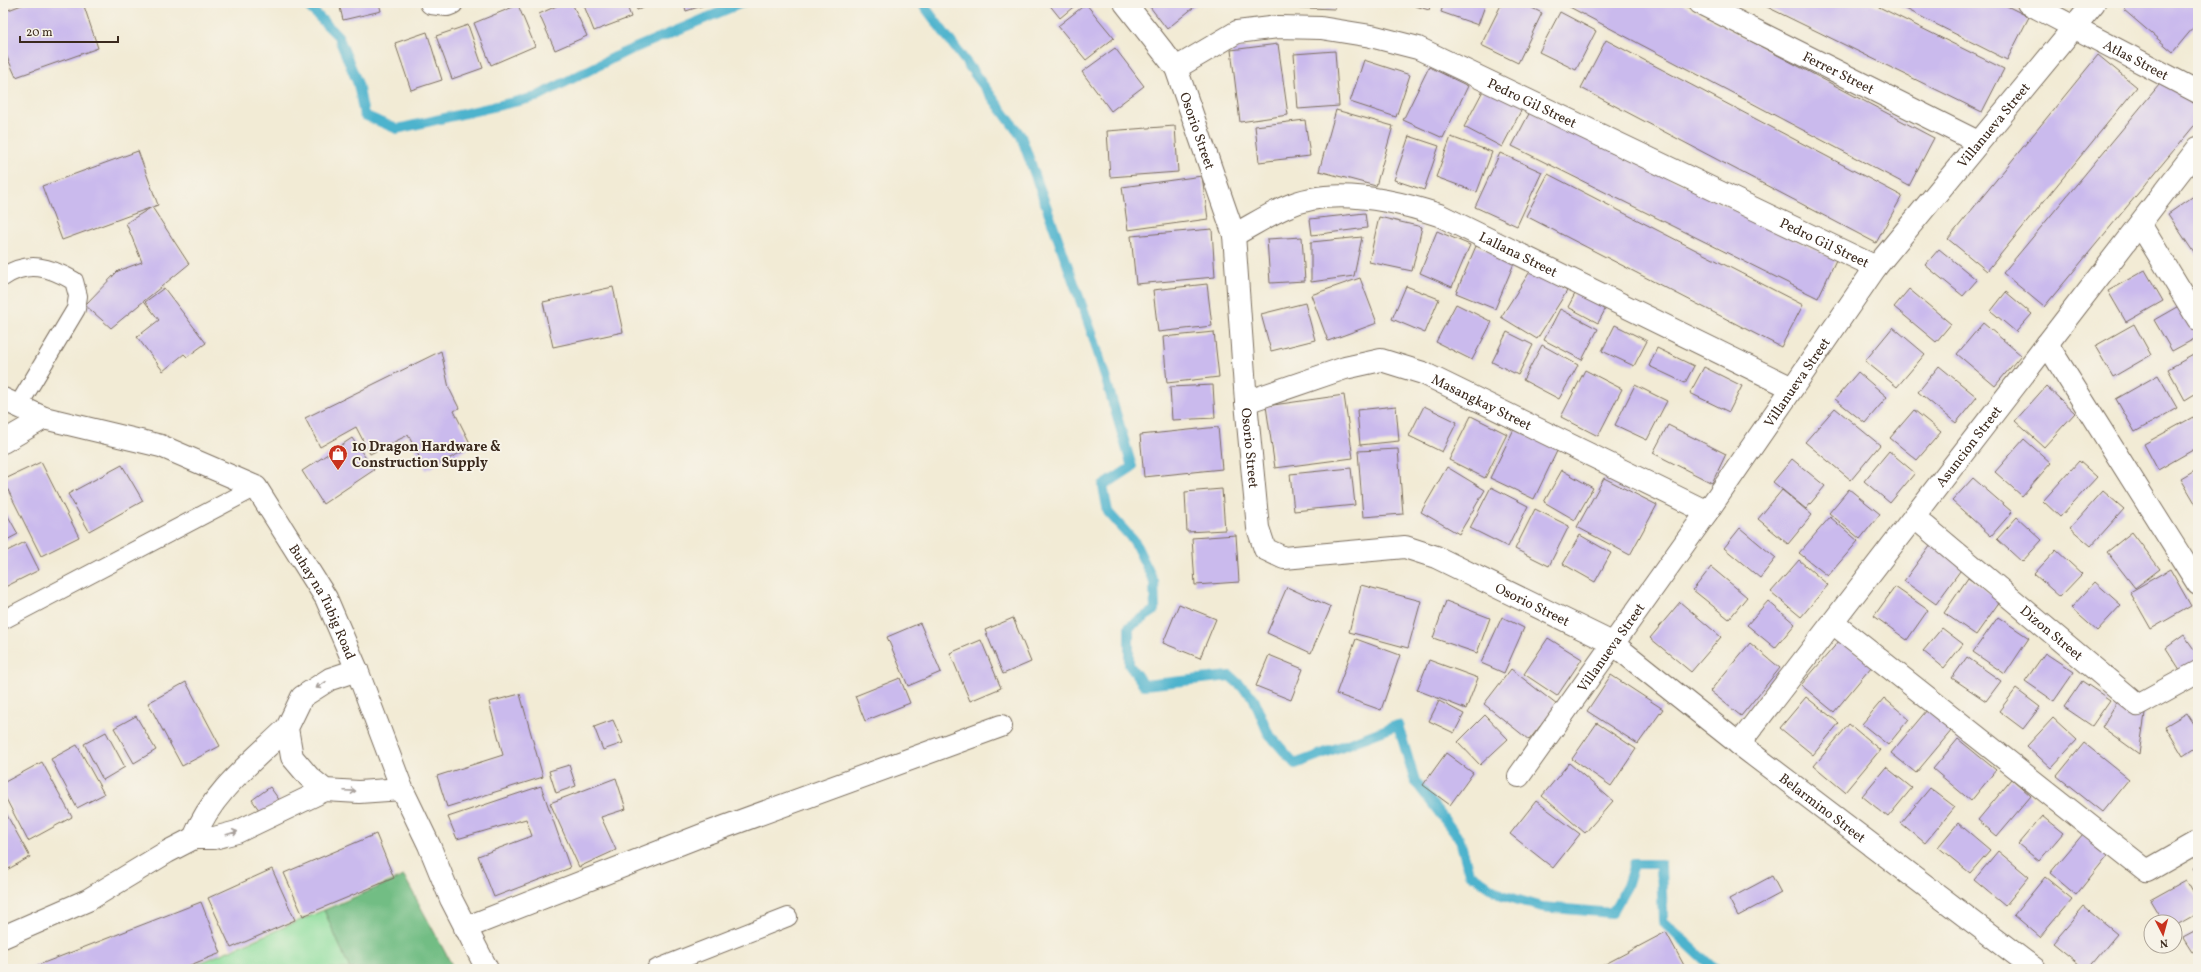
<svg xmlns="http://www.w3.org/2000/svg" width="2201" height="972" viewBox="0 0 2201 972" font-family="Vollkorn,serif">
<rect width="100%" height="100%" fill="#f7f3e8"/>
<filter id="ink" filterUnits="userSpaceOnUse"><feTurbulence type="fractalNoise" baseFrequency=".025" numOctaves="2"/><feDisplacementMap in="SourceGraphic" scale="8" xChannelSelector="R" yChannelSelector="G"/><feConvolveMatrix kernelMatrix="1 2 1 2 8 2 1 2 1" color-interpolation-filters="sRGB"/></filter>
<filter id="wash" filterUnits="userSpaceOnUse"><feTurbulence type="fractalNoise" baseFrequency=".012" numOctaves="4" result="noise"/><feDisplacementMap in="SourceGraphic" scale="16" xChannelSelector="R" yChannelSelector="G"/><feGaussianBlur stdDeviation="0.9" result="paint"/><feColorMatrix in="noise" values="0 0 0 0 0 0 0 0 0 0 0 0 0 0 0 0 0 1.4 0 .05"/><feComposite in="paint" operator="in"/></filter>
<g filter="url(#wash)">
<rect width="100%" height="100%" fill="#f2ebd5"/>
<path fill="#8dde9d" stroke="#64845e" d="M324,910L350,969H186Z"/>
<path fill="#72bd84" stroke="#567451" d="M404,876L454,969H350L324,910Z"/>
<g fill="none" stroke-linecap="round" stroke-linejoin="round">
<path stroke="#4eb3cd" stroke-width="10" d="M305,3L338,36L358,84L364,115L397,129L536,97L623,53L742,3
M922,3L1021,136L1093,336L1132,467L1103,486L1108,512L1134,541L1154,582L1155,610L1129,627V665L1144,685L1230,676L1253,697L1268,733L1295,764L1398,725L1415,781L1460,840L1469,873L1502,895L1542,907L1612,913L1627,886L1634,864H1661L1663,921L1711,966L1717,969"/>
</g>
<g id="blocks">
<path fill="#cabaed" d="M27,3H83L98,48L16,77L3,48V12Z
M339,3H379L381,11L343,20Z
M563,3H572L587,36L555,50L539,14Z
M583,3H626L631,17L594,31Z
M635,3H658L637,10Z
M684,3H711L686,11Z
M1048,3H1078L1060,18Z
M1147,3H1199L1167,29Z
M1283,3H1335V9L1282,7Z
M1405,3H1431L1429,10Z
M1444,3H1486L1478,25L1441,12Z
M1502,3H1522L1542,13L1518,63L1481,45Z
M1562,3H1679L1934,138L1909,186Z
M1759,3H1871L2004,69L1982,112Z
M1894,3H2001L2029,17L2007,60Z
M2130,3H2198V22L2173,52L2124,10Z
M1086,4L1114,38L1086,60L1058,26Z
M518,5L535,46L491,65L474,23Z
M1560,12L1596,31L1576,70L1539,52Z
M468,25L483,68L452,79L436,36Z
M427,32L442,80L411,90L395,43Z
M1606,40L1902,196L1876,243L1581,88Z
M1278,44L1288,115L1240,122L1231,50Z
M1115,48L1144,86L1111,111L1082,72Z
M1335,51L1339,106L1298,109L1294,54Z
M2098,55L2137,87L1987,271L1948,239Z
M1364,60L1410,75L1396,117L1350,102Z
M1429,67L1468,86L1443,138L1403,120Z
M2164,79L2198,107V121L2044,307L2003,273Z
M1486,85L1524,105L1502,147L1464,127Z
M1336,110L1393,126L1376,186L1319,171Z
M1531,110L1836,260L1818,298L1512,146Z
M1305,120L1310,156L1259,162L1255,126Z
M1175,126L1178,172L1110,177L1107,131Z
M1409,136L1439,146L1424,190L1394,180Z
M1451,137L1492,152L1477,192L1436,177Z
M138,151L158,205L62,240L42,186Z
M1500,153L1542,172L1517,226L1475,207Z
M1548,174L1803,305L1781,347L1526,216Z
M1202,176L1208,219L1128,230L1122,187Z
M2198,193V259L2168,214Z
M152,207L189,264L111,328L85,305L118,271L142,262L126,223Z
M1365,213L1367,228L1312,235L1310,219Z
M1379,217L1422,227L1412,271L1369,262Z
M1212,229L1215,277L1136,284L1131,236Z
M1437,231L1470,245L1452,287L1420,273Z
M1302,237L1305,281L1270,283L1267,239Z
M1362,237L1354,276L1311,282V242Z
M1476,246L1515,261L1495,309L1456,293Z
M1939,249L1977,280L1963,296L1925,265Z
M1531,270L1567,291L1537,339L1501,317Z
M2145,270L2163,301L2126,322L2108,291Z
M1360,278L1377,323L1328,341L1311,295Z
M1207,284L1212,326L1158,332L1153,290Z
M1406,286L1439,299L1425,333L1392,319Z
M613,287L623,332L553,347L543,302Z
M164,288L206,343L187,357L184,354L163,371L137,337L159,320L145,302Z
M1909,289L1951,324L1936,342L1894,307Z
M1576,292L1606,308L1598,323L1568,307Z
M2006,292L2032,314L2016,332L1991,311Z
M1305,303L1315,340L1271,351L1261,314Z
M1456,304L1492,322L1472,360L1436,342Z
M2182,304L2198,333V337L2172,351L2154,320Z
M1560,309L1598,329L1582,360L1544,340Z
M1983,323L2021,355L1995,386L1957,354Z
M2134,324L2151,355L2113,377L2095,346Z
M1615,325L1647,341L1634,366L1602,351Z
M1893,327L1925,354L1897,387L1865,361Z
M1214,332L1219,377L1167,383L1163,337Z
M1507,332L1533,345L1518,375L1492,362Z
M1542,345L1578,365L1559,399L1523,380Z
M1657,348L1694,366L1685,383L1649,366Z
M441,351L449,388L459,408L454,411L472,447L426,470L408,435L370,454L356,427L320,447L305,418Z
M2195,354L2198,359V392L2185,400L2168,369Z
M1939,366L1977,397L1956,423L1918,392Z
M1704,367L1742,386L1729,412L1690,393Z
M1585,370L1622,389L1598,436L1561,417Z
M1858,372L1887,397L1865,423L1835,399Z
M2158,375L2177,408L2135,432L2116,399Z
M1213,385L1215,418L1172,420L1170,387Z
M1635,385L1667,401L1647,440L1615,425Z
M2046,386L2075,413L2044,447L2015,421Z
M1344,395L1353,458L1275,468L1266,406Z
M1396,406L1399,441L1360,445L1357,410Z
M1424,406L1457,422L1442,452L1409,436Z
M1835,408L1880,445L1851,480L1805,442Z
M1914,410L1941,432L1917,460L1890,438Z
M1471,416L1507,434L1485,478L1449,460Z
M2193,417L2198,425V447L2158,470L2144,444Z
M1668,425L1726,454L1712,483L1653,453Z
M1218,427L1222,469L1144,477L1140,435Z
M1514,429L1558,449L1534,499L1490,478Z
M352,438L374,470L323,504L302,471Z
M2024,439L2051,463L2022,496L1995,472Z
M1398,449L1403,514L1363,517L1358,451Z
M1889,451L1915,473L1890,503L1864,481Z
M1792,459L1825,486L1806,509L1773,482Z
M2079,461L2097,477L2060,517L2043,501Z
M41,462L79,537L41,556L3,480Z
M122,465L143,501L89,531L68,494Z
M1447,467L1485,490L1459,534L1421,512Z
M1351,468L1355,505L1294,511L1290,474Z
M2198,469V508L2181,479Z
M1562,470L1593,488L1575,520L1544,502Z
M1604,478L1657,505L1630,555L1577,527Z
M1973,478L2012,512L1991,536L1952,501Z
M1491,487L1528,506L1508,547L1470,528Z
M1222,489L1225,530L1187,532L1185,492Z
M1849,489L1880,514L1860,539L1829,513Z
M1782,490L1812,515L1788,544L1758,519Z
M2103,491L2124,509L2091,546L2070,528Z
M3,507L18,534L3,542Z
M1535,509L1569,526L1549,566L1515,549Z
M1830,517L1858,541L1828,576L1799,553Z
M2017,517L2042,540L2022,562L1997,539Z
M1740,528L1776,558L1760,578L1724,548Z
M2132,532L2160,569L2135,588L2107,552Z
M1236,535L1239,582L1195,585L1192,538Z
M1580,535L1611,553L1595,582L1563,564Z
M25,542L39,570L3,588V553Z
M1931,544L1963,567L1936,604L1904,581Z
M2056,550L2082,574L2060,597L2034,574Z
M1799,560L1828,585L1801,617L1771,592Z
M1711,567L1747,597L1729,619L1693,590Z
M2170,569L2191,606L2151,629L2130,592Z
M1968,578L2000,601L1976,635L1944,613Z
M2095,582L2121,605L2097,631L2071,608Z
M1361,585L1421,601L1408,648L1349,632Z
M1287,587L1331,607L1311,653L1267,633Z
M1895,587L1928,610L1907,640L1874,616Z
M1446,601L1490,618L1477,653L1433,638Z
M1768,601L1795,624L1775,648L1747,625Z
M1680,602L1721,637L1691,672L1650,638Z
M1179,604L1216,619L1200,658L1163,643Z
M1502,617L1524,628L1504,673L1481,663Z
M1998,617L2029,638L2005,674L1973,652Z
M1013,618L1031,662L1003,674L985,630Z
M920,623L941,672L908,686L887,637Z
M1942,628L1963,644L1944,668L1923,651Z
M2184,635L2198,655V662L2182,673L2166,648Z
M1548,638L1582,659L1557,696L1524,674Z
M1356,639L1400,655L1381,710L1336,694Z
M981,640L1001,688L970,701L950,653Z
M1840,640L1872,666L1834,712L1801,685Z
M1750,643L1780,668L1741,716L1710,691Z
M2045,653L2074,672L2054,701L2025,681Z
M1269,655L1303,669L1291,700L1256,686Z
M1967,657L2001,681L1986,701L1952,678Z
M1429,660L1478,678L1466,709L1417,690Z
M1511,669L1557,705L1529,740L1484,704Z
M1611,675L1663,709L1638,744L1587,711Z
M900,678L910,703L865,721L855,696Z
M2082,681L2110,700L2092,726L2064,707Z
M186,682L220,746L182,766L148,703Z
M2016,689L2040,707L2023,729L1999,711Z
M520,694L543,777L447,807L437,776L503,755L489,702Z
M1806,697L1839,723L1813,755L1780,728Z
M1884,698L1909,719L1888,745L1862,724Z
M1439,701L1464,714L1454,733L1429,721Z
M2117,702L2145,714L2139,754L2102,727Z
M1927,710L1952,730L1916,773L1891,753Z
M2187,713L2198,730V746L2183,756L2165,726Z
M1485,715L1508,739L1480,765L1458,742Z
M136,716L156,750L134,763L114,728Z
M2053,718L2077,740L2051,768L2027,746Z
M613,720L623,743L603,750L594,727Z
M1597,723L1636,749L1611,786L1572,759Z
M1849,724L1880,750L1845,792L1814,766Z
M106,732L125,767L103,780L84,744Z
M1958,739L1996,770L1971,801L1933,769Z
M2084,743L2129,779L2102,812L2057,776Z
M77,745L104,794L77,808L51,759Z
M1446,753L1473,773L1450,805L1423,785Z
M42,762L72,817L28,841L3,793V783Z
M1569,763L1613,801L1585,833L1542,796Z
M569,765L576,786L556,793L549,771Z
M1886,767L1912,788L1888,817L1862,796Z
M616,778L626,809L601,817L616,850L579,867L550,803Z
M2012,779L2031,796L1997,836L1978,820Z
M541,786L570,868L494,897L478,856L532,836L526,819L457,839L448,817Z
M270,787L280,801L262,814L252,800Z
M1930,788L1955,807L1925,843L1901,823Z
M1536,801L1580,834L1553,868L1510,834Z
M3,808L30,857L3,872Z
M2042,816L2063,833L2039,861L2018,844Z
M1958,823L1990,850L1970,873L1938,847Z
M376,834L394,878L303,916L284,873Z
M2083,834L2108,855L2076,895L2050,873Z
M1998,851L2029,877L2005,906L1974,880Z
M2198,865V876L2193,868Z
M272,869L295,920L231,948L208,898Z
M1772,876L1781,893L1738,916L1729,899Z
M2045,877L2072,899L2040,937L2014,915Z
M2186,880L2198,901V913L2175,926V922H2163L2150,900Z
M201,902L221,953L180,969H28Z
M2084,907L2117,934L2088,969H2085L2053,943Z
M2198,930V949L2192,952L2183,938Z
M1666,932L1686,969H1596Z"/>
</g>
</g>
<g filter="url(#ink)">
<use href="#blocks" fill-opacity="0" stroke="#7b6e5e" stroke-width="1"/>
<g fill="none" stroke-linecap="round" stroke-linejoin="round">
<defs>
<path id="lane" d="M3,277C28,260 50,267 74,281L78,296L76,309L18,406
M3,620L256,487
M656,969L788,917"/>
<g id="street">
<path d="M431,3L447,5L452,3"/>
<path id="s1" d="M1125,3L1176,68L1234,235L1246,402L1258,528L1265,549L1284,558L1405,547L1436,557L1612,643L1739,744L2035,969"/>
<path id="s2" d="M1700,3L1978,142"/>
<path id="s3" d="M2028,3L2198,92"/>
<path id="s4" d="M1176,68L1237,32L1278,27L1321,28L1371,36L1418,48L1876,267"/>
<path d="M2140,224L2198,319"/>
<path id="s5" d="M1234,235C1251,226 1268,215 1286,207C1331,186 1394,200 1439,215L1792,388"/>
<path d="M2047,344L2198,584"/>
<path id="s6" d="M1246,402L1345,368L1381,360L1423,373L1707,512"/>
<path d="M3,442L44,418"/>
<path id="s7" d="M1914,517L2138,705L2198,672"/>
<path d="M1833,623L2147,871L2198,842"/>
<path d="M357,670L330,679L302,697L287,728L292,757L309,777L325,790L359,792L402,789"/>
<path id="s8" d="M1739,744L2198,148"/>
<path id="s9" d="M1519,776L1707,512L1876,267L2094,3"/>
<path d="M194,838C211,793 253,761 287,728"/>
<path d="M465,928L705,834L1001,726"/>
<path d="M3,937L88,900L167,852L194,838H214L237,832L325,790"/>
</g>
<g id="secondary">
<path id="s10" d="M3,399L44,418L161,446L256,487L326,598L357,670L402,789L429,845L451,899L487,969"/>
</g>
</defs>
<use href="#lane" stroke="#7b6e5e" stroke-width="20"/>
<use href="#street" stroke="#7b6e5e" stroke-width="24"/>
<use href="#secondary" stroke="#7b6e5e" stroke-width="24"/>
<use href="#lane" stroke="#fff" stroke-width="18"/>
<use href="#street" stroke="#fff" stroke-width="22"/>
<use href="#secondary" stroke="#fff" stroke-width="22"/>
</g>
<defs><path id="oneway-shaft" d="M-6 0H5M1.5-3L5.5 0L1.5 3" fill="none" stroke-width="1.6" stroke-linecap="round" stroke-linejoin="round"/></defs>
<g stroke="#a79f9a">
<use href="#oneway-shaft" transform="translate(321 685) rotate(147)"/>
<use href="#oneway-shaft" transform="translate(350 791) rotate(2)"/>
<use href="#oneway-shaft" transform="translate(232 833) rotate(-16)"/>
</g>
</g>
<defs>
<symbol id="shop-pin" viewBox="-11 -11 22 30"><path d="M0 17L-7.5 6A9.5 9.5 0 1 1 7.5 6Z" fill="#c8321e" stroke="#f7f3e8"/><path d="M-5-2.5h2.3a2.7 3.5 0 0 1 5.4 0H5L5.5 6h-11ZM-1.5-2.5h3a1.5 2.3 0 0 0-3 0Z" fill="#fff"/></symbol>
</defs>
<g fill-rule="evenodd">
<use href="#shop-pin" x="327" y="443" width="22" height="30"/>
</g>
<g text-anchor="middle" stroke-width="4" stroke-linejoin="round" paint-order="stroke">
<g font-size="14" fill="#3b2a1e" stroke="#f7f3e8">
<text dy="5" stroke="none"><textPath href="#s3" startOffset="122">Atlas Street</textPath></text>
<text dy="5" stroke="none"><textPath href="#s2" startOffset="155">Ferrer Street</textPath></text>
<text dy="5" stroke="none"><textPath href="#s4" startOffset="381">Pedro Gil Street</textPath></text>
<text dy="5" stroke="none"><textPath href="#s9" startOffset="806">Villanueva Street</textPath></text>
<text dy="5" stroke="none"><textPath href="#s1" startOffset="149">Osorio Street</textPath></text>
<text dy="5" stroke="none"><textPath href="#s4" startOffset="705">Pedro Gil Street</textPath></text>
<text dy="5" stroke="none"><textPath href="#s5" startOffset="304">Lallana Street</textPath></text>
<text dy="5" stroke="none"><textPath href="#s9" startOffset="482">Villanueva Street</textPath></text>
<text dy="5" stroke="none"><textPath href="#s6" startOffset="251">Masangkay Street</textPath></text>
<text dy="5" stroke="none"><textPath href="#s8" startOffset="376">Asuncion Street</textPath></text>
<text dy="5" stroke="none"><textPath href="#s1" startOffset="473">Osorio Street</textPath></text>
<text dy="5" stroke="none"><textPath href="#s10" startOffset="402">Buhay na Tubig Road</textPath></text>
<text dy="5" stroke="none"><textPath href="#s1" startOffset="858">Osorio Street</textPath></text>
<text dy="5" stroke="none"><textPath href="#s7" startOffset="180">Dizon Street</textPath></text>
<text dy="5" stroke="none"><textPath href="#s9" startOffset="158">Villanueva Street</textPath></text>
<text dy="5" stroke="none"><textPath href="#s1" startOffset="1214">Belarmino Street</textPath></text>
</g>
<g font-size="14" font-weight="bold" fill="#3b2a1e" stroke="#f7f3e8" text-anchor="start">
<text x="352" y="451">10 Dragon Hardware &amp;<tspan x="352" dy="16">Construction Supply</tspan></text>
</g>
</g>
<rect width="2201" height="972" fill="none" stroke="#f7f3e8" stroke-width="16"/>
<g transform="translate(2163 934) rotate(174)"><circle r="19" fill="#f7f3e8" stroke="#aca397"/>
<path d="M0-3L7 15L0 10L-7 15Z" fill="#c8321e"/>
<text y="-6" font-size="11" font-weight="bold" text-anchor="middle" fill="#3b2a1e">N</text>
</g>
<path d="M20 36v6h98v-6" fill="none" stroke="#3b2a1e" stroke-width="2"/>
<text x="26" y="36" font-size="12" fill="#3b2a1e" stroke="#f7f3e8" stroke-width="3" paint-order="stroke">20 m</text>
</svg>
